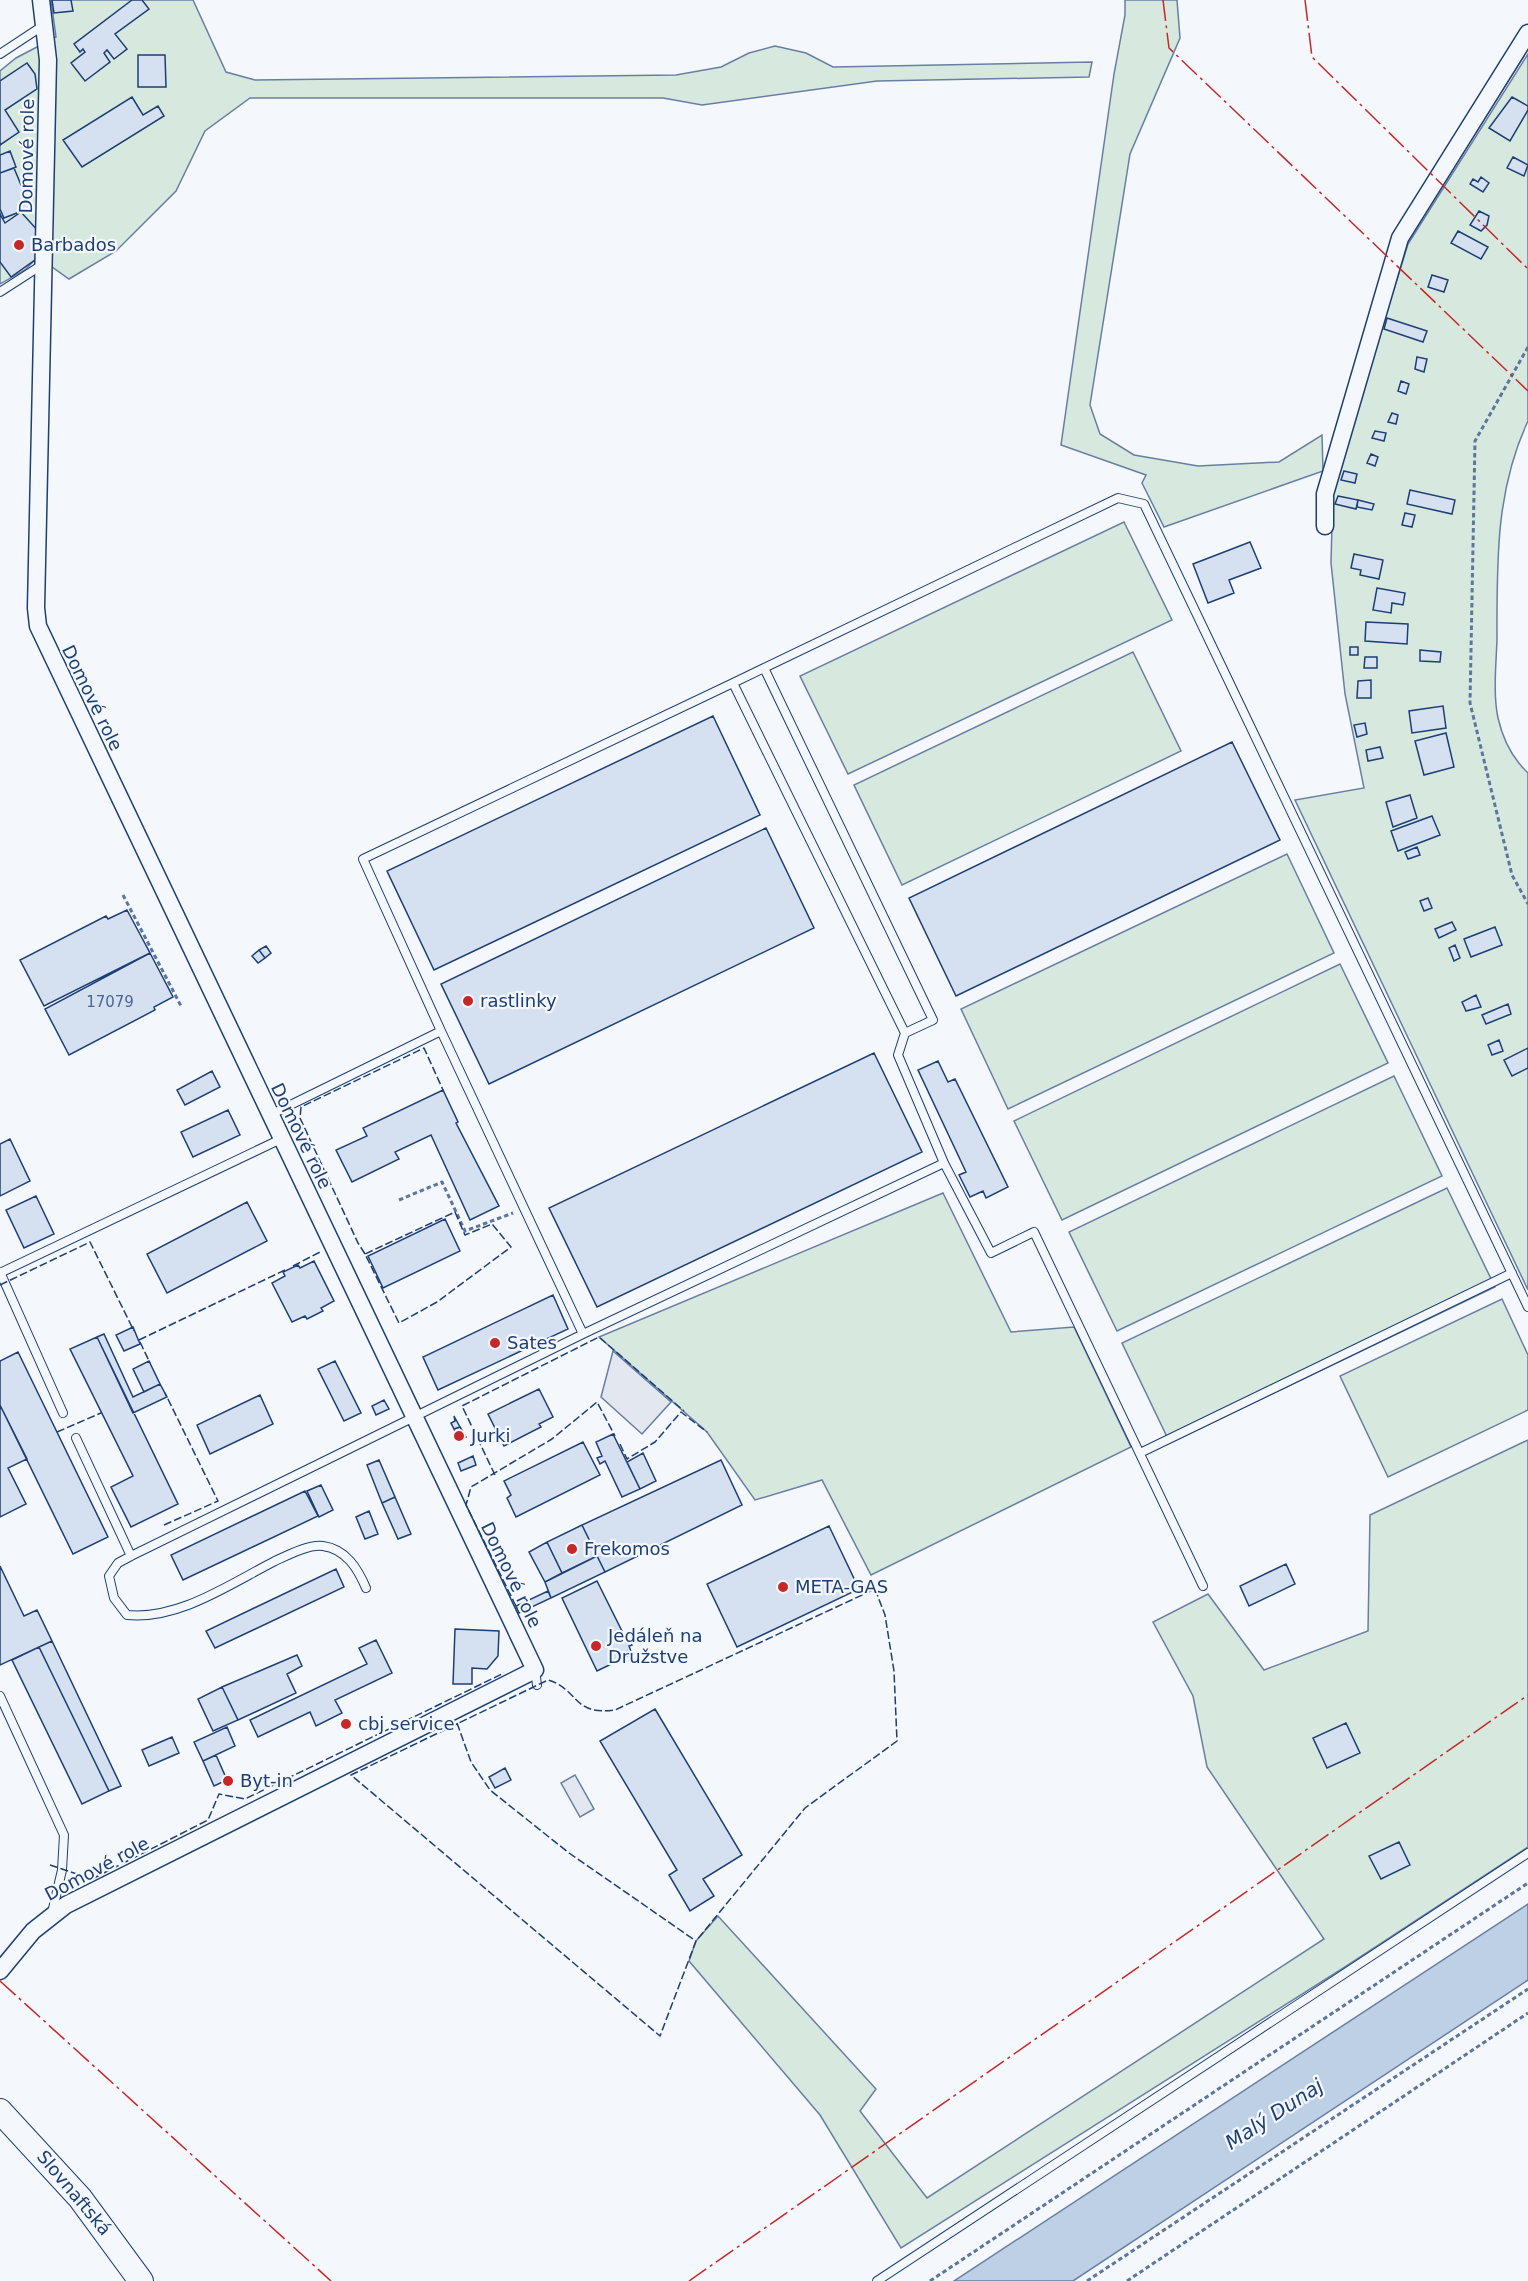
<svg xmlns="http://www.w3.org/2000/svg" width="1528" height="2281" viewBox="0 0 1528 2281" font-family="'DejaVu Sans',sans-serif">
<rect width="100%" height="100%" fill="#f4f7fb"/>
<path fill="#d7e8df" stroke="#687fa3" stroke-width="1.5" d="M51,0H193L226,72L255,80L676,75L721,67L749,53L775,46L806,53L833,67L1092,62L1089,77L877,81L702,105L663,98H250L205,131L176,191L116,251L69,279L38,257L25,270L0,284V71L16,58L56,37Z
M1125,0H1177L1180,38L1130,154L1090,405L1100,434L1134,455L1198,466L1279,462L1322,435L1323,471L1164,527L1142,483L1146,475L1061,445L1114,74L1125,15Z
M1528,54V421C1495,491 1497,565 1497,640C1496,665 1493,694 1498,718C1503,740 1512,758 1528,773V1290L1295,800L1364,788L1345,694L1331,563L1333,486L1408,244Z
M1124,522L1172,620L848,774L800,676Z
M1133,652L1181,751L902,885L854,785Z
M1287,854L1334,953L1008,1109L961,1009Z
M1340,964L1388,1063L1062,1220L1014,1121Z
M1394,1076L1442,1176L1117,1331L1069,1232Z
M1447,1188L1495,1287L1170,1443L1122,1343Z
M943,1193L1011,1332L1074,1327L1131,1447L871,1575L822,1480L755,1500L707,1432L599,1337Z
M1502,1299L1528,1355V1410L1388,1477L1340,1376Z
M1528,1440V1847L1345,1967L901,2248L820,2115L689,1961L696,1941L718,1916L876,2089L860,2111L927,2198L1324,1939L1207,1767L1193,1696L1153,1622L1208,1594L1264,1670L1368,1631L1370,1515Z"/>
<path fill="#e3e8f0" stroke="#687fa3" stroke-width="1.5" d="M613,1351L671,1402L642,1434L601,1397Z
M575,1775L594,1809L580,1817L561,1783Z"/>
<path fill="#bed0e5" stroke="#687fa3" stroke-width="1.5" d="M1528,1904V1980L1073,2281H954Z"/>
<path fill="#d5e0f0" stroke="#1d3f73" stroke-width="1.5" d="M52,0H71L73,11L54,13Z
M132,0H142L149,9L115,34L127,49L114,59L107,50L104,53L110,62L85,81L71,63L85,52L83,49L80,52L74,44Z
M138,55H165L166,87H138Z
M27,63L35,74L37,89L5,110L19,132L0,145V81Z
M132,97L143,115L158,106L164,116L82,167L63,140Z
M1512,97L1528,106V110L1510,141L1489,128Z
M10,151L16,167L0,173V155Z
M1513,157L1528,165L1524,176L1507,168Z
M14,168L28,202L20,206L22,211L4,218L0,209V173Z
M1481,177L1489,183L1483,192L1470,184L1473,179L1478,182Z
M1479,211L1489,216L1487,225L1481,231L1470,225Z
M21,212L39,232V257L11,277L0,262V214L5,223Z
M1458,231L1488,247L1481,259L1451,243Z
M1432,275L1448,280L1444,292L1428,287Z
M1387,318L1427,331L1423,342L1384,329Z
M1417,357L1427,359L1424,372L1415,369Z
M1401,381L1409,384L1406,394L1398,391Z
M1392,413L1398,415L1396,424L1388,422Z
M1375,431L1386,433L1384,441L1372,438Z
M1371,454L1378,457L1375,466L1367,463Z
M1344,471L1357,474L1355,483L1341,480Z
M1410,490L1455,500L1452,514L1407,504Z
M1338,496L1358,500L1356,509L1335,504Z
M1358,500L1374,504L1372,510L1357,507Z
M1405,513L1415,515L1412,527L1402,525Z
M1250,542L1261,568L1229,580L1234,593L1208,603L1193,564Z
M1354,554L1383,560L1379,579L1360,575L1361,570L1351,568Z
M1377,588L1405,593L1403,605L1392,603L1391,613L1373,610Z
M1366,622L1408,624L1407,644L1365,641Z
M1350,647H1358V655H1350Z
M1420,650L1441,652L1440,662L1420,661Z
M1365,657H1377V668H1364Z
M1371,680V698H1357L1358,681Z
M1443,706L1446,728L1412,733L1409,711Z
M713,716L760,815L434,970L387,871Z
M1365,723L1367,734L1357,737L1354,725Z
M1446,733L1454,767L1424,775L1415,741Z
M1232,742L1280,840L956,996L909,898Z
M1380,747L1383,758L1368,761L1366,750Z
M1410,795L1417,818L1393,827L1386,802Z
M1432,816L1440,835L1398,851L1391,831Z
M766,828L814,928L489,1084L441,984Z
M1417,847L1420,855L1408,859L1405,852Z
M1428,898L1432,908L1424,911L1420,901Z
M127,910L150,953L44,1006L20,960L106,916L108,919Z
M1452,922L1456,930L1439,938L1435,929Z
M1495,927L1502,945L1471,957L1464,939Z
M1455,945L1460,958L1454,961L1449,948Z
M266,946L271,953L265,958L259,950Z
M259,950L265,958L258,963L252,956Z
M150,953L173,997L154,1007L155,1010L69,1055L45,1009Z
M1476,995L1481,1007L1466,1011L1462,1002Z
M1508,1004L1511,1014L1486,1024L1482,1015Z
M1499,1040L1503,1051L1492,1055L1488,1045Z
M1528,1048V1068L1512,1076L1504,1060Z
M874,1053L922,1152L597,1307L549,1208Z
M938,1061L948,1082L955,1079L1008,1187L986,1198L983,1191L970,1197L959,1175L966,1172L918,1070Z
M212,1071L220,1087L185,1105L177,1090Z
M443,1090L458,1122L456,1123L499,1206L470,1220L431,1135L395,1152L399,1159L352,1182L336,1150L367,1136L363,1128Z
M228,1110L240,1135L193,1157L181,1132Z
M10,1139L30,1181L0,1196V1144Z
M36,1196L54,1234L24,1248L6,1210Z
M247,1202L267,1241L167,1293L147,1254Z
M445,1219L460,1251L383,1288L368,1256Z
M314,1261L334,1301L321,1308L323,1311L307,1319L305,1316L292,1322L272,1283L285,1276L283,1272L298,1265L300,1268Z
M553,1295L568,1329L438,1390L423,1357Z
M133,1327L140,1344L124,1351L116,1335Z
M104,1334L133,1397L160,1384L167,1397L133,1413L97,1337Z
M97,1337L178,1504L131,1527L111,1487L133,1476L70,1349Z
M18,1352L108,1537L73,1554L0,1405V1361Z
M149,1361L160,1384L144,1392L133,1369Z
M335,1361L361,1413L344,1421L318,1369Z
M539,1389L553,1417L539,1424L541,1427L504,1446L488,1414Z
M260,1395L273,1424L210,1454L197,1425Z
M384,1400L389,1409L376,1415L372,1406Z
M0,1405L27,1459L8,1468L26,1504L0,1517Z
M454,1416L460,1427L454,1429L451,1423L455,1421Z
M460,1427L466,1437L460,1440L454,1429Z
M613,1434L640,1489L622,1497L605,1461L600,1464L597,1458L602,1456L596,1442Z
M583,1442L600,1475L516,1517L507,1498L511,1495L504,1481Z
M643,1453L656,1481L640,1489L627,1462Z
M473,1456L476,1465L461,1471L458,1463Z
M379,1460L395,1497L382,1503L367,1465Z
M721,1460L742,1505L605,1572L582,1525Z
M321,1485L333,1510L319,1517L307,1491Z
M305,1491L318,1516L183,1580L171,1555Z
M395,1497L411,1534L398,1539L382,1503Z
M369,1511L378,1534L365,1539L356,1517Z
M582,1525L597,1556L562,1573L547,1542Z
M829,1526L859,1589L737,1647L707,1584Z
M547,1542L562,1573L545,1582L529,1552Z
M597,1556L605,1572L551,1598L545,1582Z
M1286,1564L1295,1584L1249,1606L1240,1586Z
M0,1566L24,1616L37,1610L52,1641L0,1665Z
M336,1569L344,1587L215,1648L206,1631Z
M597,1581L627,1641L630,1640L632,1645L629,1646L632,1654L597,1671L562,1598Z
M548,1591L551,1598L519,1613L516,1606Z
M455,1629L499,1631L498,1656L487,1669L472,1668V1684H453Z
M376,1640L392,1673L335,1700L342,1713L316,1726L310,1712L258,1737L250,1720L367,1664L359,1648Z
M52,1641L121,1786L109,1791L39,1647Z
M39,1647L109,1791L82,1804L12,1660Z
M297,1655L302,1666L287,1674L296,1693L238,1720L222,1687Z
M222,1687L238,1720L213,1731L198,1699Z
M655,1709L742,1855L703,1879L714,1896L690,1911L669,1875L677,1870L600,1741Z
M1346,1723L1360,1753L1327,1768L1313,1738Z
M227,1727L235,1746L203,1761L194,1742Z
M172,1737L179,1753L149,1766L142,1750Z
M216,1755L227,1780L214,1786L203,1761Z
M505,1768L511,1780L495,1788L489,1777Z
M1399,1842L1410,1865L1381,1879L1369,1856Z"/>
<g fill="none" stroke-linecap="round" stroke-linejoin="round">
<defs>
<path id="lane" d="M0,54L44,25
M0,292L45,263
M764,668L1118,498L1144,504L1528,1307
M733,683L764,668L933,1020L905,1033
M441,1031L583,1334
M270,1115L441,1031L363,859L733,683L905,1033L898,1055L944,1163L583,1334L131,1556L118,1563L109,1576L114,1598L127,1615C179,1620 230,1584 275,1561C288,1555 309,1544 323,1546C346,1549 358,1569 366,1588
M944,1163L991,1253L1034,1232L1203,1586
M0,1272L63,1413
M0,1273L281,1139
M76,1438L131,1556
M1140,1453L1512,1273
M535,1670L537,1685
M0,1696L64,1835L62,1870L52,1913
M877,2281L1528,1853"/>
<path id="street" d="M1325,526V494L1400,238L1528,33
M0,1971L33,1931L66,1905L535,1670L38,626L36,608L48,60L41,0"/>
<path id="secondary" d="M0,2111L80,2198L141,2281"/>
</defs>
<use href="#lane" stroke="#1d3f73" stroke-width="10"/>
<use href="#street" stroke="#1d3f73" stroke-width="19"/>
<use href="#secondary" stroke="#1d3f73" stroke-width="26"/>
<path stroke="#5e769c" stroke-width="3" stroke-dasharray="4.5 3" stroke-linecap="butt" d="M1528,347L1475,441L1470,703L1512,875L1528,904
M123,895L181,1006
M399,1200L442,1182L465,1231L513,1213
M930,2281L1528,1883
M1087,2281L1528,1989
M1127,2281L1528,2013"/>
<use href="#lane" stroke="#f4f7fb" stroke-width="8"/>
<use href="#street" stroke="#f4f7fb" stroke-width="16"/>
<use href="#secondary" stroke="#f4f7fb" stroke-width="24"/>
<path stroke="#1d3f73" stroke-width="1.5" stroke-dasharray="8 3" stroke-linecap="butt" d="M455,1212L465,1235L492,1224L511,1247L437,1302L399,1323L365,1254Z
M365,1254L358,1243L300,1118L301,1107L424,1048L443,1090
M293,1266L322,1251
M0,1285L90,1242L134,1331
M139,1340L285,1270
M140,1342L150,1363
M57,1432L101,1413
M620,1444L627,1459L655,1442L681,1412L707,1432
M495,1475L462,1406L599,1337L684,1411
M164,1525L218,1501L165,1393
M875,1589L885,1615L894,1671L897,1741L805,1808L696,1941L660,2036L351,1775L548,1680C579,1689 572,1716 615,1710Z
M516,1606L466,1505L471,1487L552,1439L597,1402L615,1436
M457,1723L471,1762L490,1790L569,1853L696,1941
M50,1865L92,1879L208,1820L219,1794L245,1799L504,1673"/>
<path stroke="#c62828" stroke-width="1.5" stroke-dasharray="21 4.5 3 4.5" stroke-linecap="butt" d="M1163,0L1169,48L1528,391
M1305,0L1312,57L1528,269
M0,1981L331,2281
M689,2281L1528,1695"/>
</g>
<g fill="#c62828" stroke="#f4f7fb" stroke-width="2">
<circle cx="19" cy="245" r="6"/>
<circle cx="468" cy="1001" r="6"/>
<circle cx="495" cy="1343" r="6"/>
<circle cx="459" cy="1436" r="6"/>
<circle cx="572" cy="1549" r="6"/>
<circle cx="783" cy="1587" r="6"/>
<circle cx="596" cy="1646" r="6"/>
<circle cx="346" cy="1724" r="6"/>
<circle cx="228" cy="1781" r="6"/>
</g>
<g text-anchor="middle" stroke-width="4.5" stroke-linejoin="round" paint-order="stroke">
<g font-size="15" fill="#4b6792">
<text x="110" y="1007">17079</text>
</g>
<g font-size="18" fill="#1d3f73" stroke="#f4f7fb">
<text transform="translate(27 156) rotate(-89)" y="6">Domové role</text>
<text transform="translate(92 698) rotate(64)" y="6">Domové role</text>
<text transform="translate(301 1136) rotate(64)" y="6">Domové role</text>
<text transform="translate(511 1575) rotate(64)" y="6">Domové role</text>
<text transform="translate(97 1869) rotate(-28)" y="6">Domové role</text>
<text transform="translate(74 2193) rotate(50)" y="6">Slovnaftská</text>
</g>
<g font-size="18" fill="#1d3f73" stroke="#f4f7fb" text-anchor="start">
<text x="31" y="251">Barbados</text>
<text x="480" y="1007">rastlinky</text>
<text x="507" y="1349">Sates</text>
<text x="471" y="1442">Jurki</text>
<text x="584" y="1555">Frekomos</text>
<text x="795" y="1593">META-GAS</text>
<text x="608" y="1642">Jedáleň na<tspan x="608" dy="21">Družstve</tspan></text>
<text x="358" y="1730">cbj service</text>
<text x="240" y="1787">Byt-in</text>
</g>
<g font-size="20" font-style="italic" fill="#1d3f73" stroke="#f4f7fb">
<text transform="translate(1274 2114) rotate(-33)" y="7">Malý Dunaj</text>
</g>
</g>
</svg>
